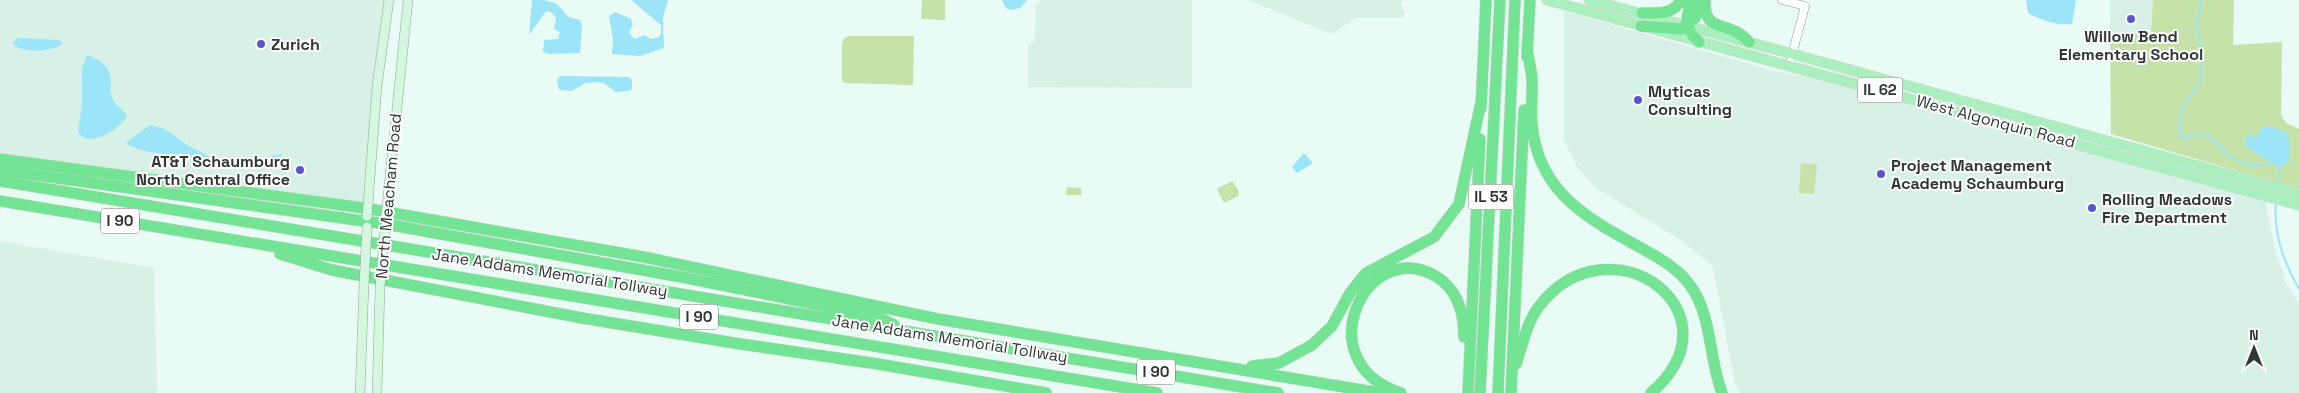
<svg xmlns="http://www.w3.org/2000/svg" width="2299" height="393" viewBox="0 0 2299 393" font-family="'Space Grotesk',sans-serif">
<rect width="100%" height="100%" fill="#e9fbf5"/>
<path fill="#d7f1e7" d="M0,0H389L372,204L0,163Z
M1040,0H1192V88L1028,87V46L1035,41L1036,3H1040Z
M1248,0H1402L1401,6L1404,12V18H1356L1332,34Z
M2110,0H2153L2152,34H2110Z
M1564,11L1775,71L1805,76L1940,109L2265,200L2274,244L2286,283L2299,304V393H1741L1735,384L1713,267L1684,242L1596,188L1577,167L1564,140Z
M0,241L154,268L157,393H0Z"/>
<path fill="#c5e2a8" d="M922,0H945V20L921,19Z
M2153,0H2234L2233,45L2282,42L2281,115L2286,123L2299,129V189L2111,134L2110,34H2151Z
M848,36H914L913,85L844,83L842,80V44L844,39Z
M1801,163L1817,165L1814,194L1799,193Z
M1232,181L1239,191L1238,196L1224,203L1217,189Z
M1067,187L1081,188V195H1066Z"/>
<path fill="#9ce5f8" d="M532,0H544L557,4L569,17L580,20L582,26L580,53L549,54L543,52L544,40L558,39L560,32L554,29L556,18L551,12L546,11L529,35Z
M631,0H668L663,17L664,48L640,56L612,54L613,39L609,16L615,12L631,19L633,25L629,32L634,39L645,35L651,39L659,37L661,33V25Z
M1002,0H1027L1020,8L1010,10L1005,7Z
M2026,0H2076L2072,24C2059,26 2039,20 2028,13Z
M18,38L60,40L62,44C53,52 23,53 14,45L13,42Z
M87,55C101,59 111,68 111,82C111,87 110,93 112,98C115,105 123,109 127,116C121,128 89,150 78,132L82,104V68Z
M560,76L629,77L632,80V89L629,91L615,92L606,84L600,82L585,83L572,91L559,90L557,80Z
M150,125L165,129L187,145L218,161C194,154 144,157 126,143Z
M2269,126L2286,132L2289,139L2290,160L2280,168C2269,159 2256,155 2245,145L2246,136L2257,137L2260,129Z
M1304,153L1313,163L1297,173L1292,167Z"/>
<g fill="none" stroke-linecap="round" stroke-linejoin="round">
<path stroke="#9ce5f8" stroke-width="2" d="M2202,0L2196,26L2201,45L2202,74L2200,83L2181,109L2179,131L2182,138C2189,137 2197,133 2205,135C2214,137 2219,147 2225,153C2237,163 2259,168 2273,162L2280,168L2278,185
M229,158L256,161L281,155
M2276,202C2273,232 2284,263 2299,289"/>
<defs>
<path id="tertiary" d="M1782,0L1805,6L1789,66"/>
<path id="secondary" d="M368,204L377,86L389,0
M387,206L408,0
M360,393L364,284
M377,393L380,288"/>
<path id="primary" d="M1547,0L2299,205
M1589,0L1793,54L2299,194"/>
<path id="motorway" d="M1691,0C1686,20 1683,27 1699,42
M1705,0C1704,31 1722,22 1740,34C1743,36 1746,39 1749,42
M1642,13C1658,13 1673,15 1681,0
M1641,26L1681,29L1695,18L1703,0
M1527,49C1529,59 1531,69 1532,79C1533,94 1530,109 1532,124C1537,184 1577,213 1625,239C1649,253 1676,264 1692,288C1712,318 1709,359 1722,393
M1527,57L1530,0
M1481,108L1486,0
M0,159L364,208L649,258L938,319L1380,393
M0,170L385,224L687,278L878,317L894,325
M0,181L1278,393
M0,201L1157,393
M280,254L332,270L582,318L734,343L878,364L1046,393
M1516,364C1523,344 1527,320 1541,304C1611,217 1744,312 1651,393
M1252,366L1279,363L1312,345L1332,326L1350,293L1366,273L1434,237L1459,204L1481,102
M1401,393C1305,362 1367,234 1437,277C1458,290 1464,314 1464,337
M1468,393L1480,139
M1480,393L1500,0
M1498,393L1515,0
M1511,393L1524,110"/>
</defs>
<use href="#tertiary" stroke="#90a29c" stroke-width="9"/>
<use href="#secondary" stroke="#90a29c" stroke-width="10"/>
<use href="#primary" stroke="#d5d7d6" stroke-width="11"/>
<use href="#motorway" stroke="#d5d7d6" stroke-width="12"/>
<use href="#tertiary" stroke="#fff" stroke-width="8"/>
<use href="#secondary" stroke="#d5f7df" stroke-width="9"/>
<use href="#primary" stroke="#abefbf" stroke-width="10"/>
<use href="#motorway" stroke="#73e494" stroke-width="11"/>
<defs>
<path id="secondary-bridge" d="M367,216L368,204
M385,220L387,206
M364,284L367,227
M380,288L385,228"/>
</defs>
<use href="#secondary-bridge" stroke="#90a29c" stroke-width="10" stroke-linecap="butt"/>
<use href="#secondary-bridge" stroke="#d5f7df" stroke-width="9"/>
</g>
<g fill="#5955cd" stroke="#fff" stroke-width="2">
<circle cx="2131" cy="19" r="5"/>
<circle cx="261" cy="44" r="5"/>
<circle cx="1638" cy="100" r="5"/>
<circle cx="300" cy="170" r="5"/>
<circle cx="1881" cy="174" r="5"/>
<circle cx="2092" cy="208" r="5"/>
</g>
<g text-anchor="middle" stroke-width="4" stroke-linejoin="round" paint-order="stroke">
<g fill="#fff" stroke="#6d7270" stroke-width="1">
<rect x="1857.5" y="77.5" width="45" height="25" rx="4"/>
<rect x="1468.5" y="184.5" width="45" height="25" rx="4"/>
<rect x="101" y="208.5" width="38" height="25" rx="4"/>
<rect x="680" y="304.5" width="38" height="25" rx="4"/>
<rect x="1137" y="359.5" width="38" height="25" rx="4"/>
</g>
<g font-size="15" font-weight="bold" fill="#2f3633">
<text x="1880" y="95">IL 62</text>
<text x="1491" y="202">IL 53</text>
<text x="120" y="226">I 90</text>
<text x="699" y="322">I 90</text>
<text x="1156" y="377">I 90</text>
</g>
<g font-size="16" font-weight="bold" fill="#2f3633" stroke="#fff" text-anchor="start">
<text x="2131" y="42" text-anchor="middle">Willow Bend<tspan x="2131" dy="18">Elementary School</tspan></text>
<text x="271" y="50">Zurich</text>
<text x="1648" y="97">Myticas<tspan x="1648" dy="18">Consulting</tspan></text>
<text x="290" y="167" text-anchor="end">AT&amp;T Schaumburg<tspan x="290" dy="18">North Central Office</tspan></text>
<text x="1891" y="171">Project Management<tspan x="1891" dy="18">Academy Schaumburg</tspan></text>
<text x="2102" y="205">Rolling Meadows<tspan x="2102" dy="18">Fire Department</tspan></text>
</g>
<g font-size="16" fill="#2f3633" stroke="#fff">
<text transform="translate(1996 121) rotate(15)" y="6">West Algonquin Road</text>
<text transform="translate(388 196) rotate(-85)" y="6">North Meacham Road</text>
<text transform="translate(550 272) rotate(9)" y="6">Jane Addams Memorial Tollway</text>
<text transform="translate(950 338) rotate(9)" y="6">Jane Addams Memorial Tollway</text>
</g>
</g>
<g transform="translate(2254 348)" stroke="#ffffff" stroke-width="4" paint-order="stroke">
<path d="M0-4L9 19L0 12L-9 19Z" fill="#2f3633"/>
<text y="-8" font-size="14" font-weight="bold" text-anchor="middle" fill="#2f3633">N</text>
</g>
</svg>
